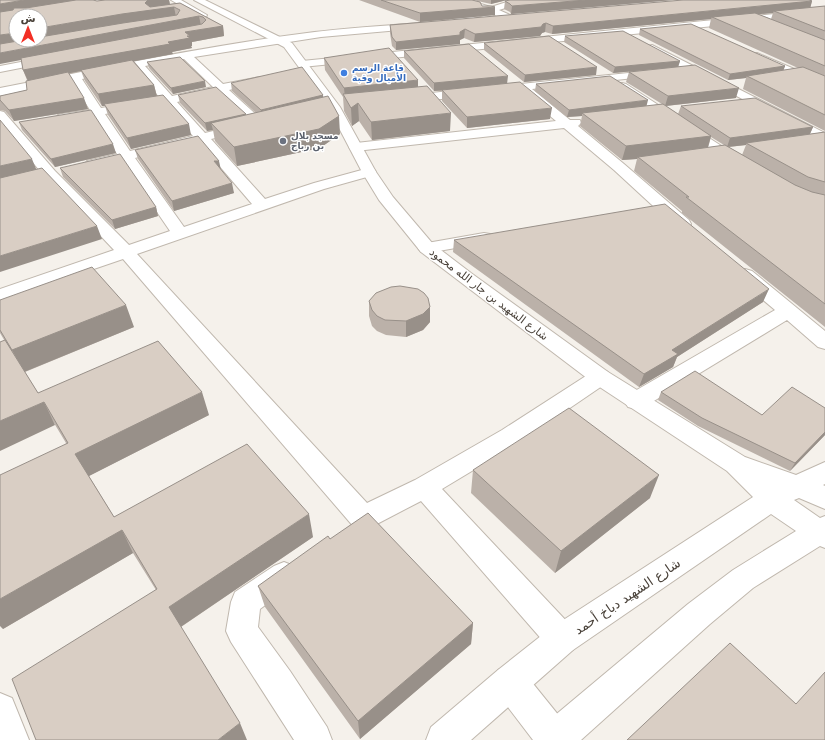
<svg xmlns="http://www.w3.org/2000/svg" width="825" height="740" viewBox="0 0 825 740" font-family="'DejaVu Sans',Vazirmatn,sans-serif">
<rect width="100%" height="100%" fill="#f5f1eb"/>
<g fill="none" stroke-linecap="round" stroke-linejoin="round">
<defs>
<path id="minor" d="M171,0H181L207,15L205,19L194,22L199,26L197,28H191L181,21L183,19L197,15Z
M453,0H467L491,7L513,0H526L525,2L499,10L526,22L537,29L535,31H529L490,13L447,26H441L439,24L441,22L482,10L454,2Z
M825,9V15L302,67L297,64L302,61Z
M419,23L422,24L424,26L422,28L321,37L194,57L223,84L260,77L264,78L266,80L264,82L229,90L263,121L264,124L263,127H253L218,93L177,102L205,133L242,124L247,125L249,128L247,131L211,139L265,199L314,183L369,168L374,169L376,172L374,175L324,189L137,254L367,503L415,480L502,430L592,372L600,369L608,372L611,377L608,382L520,442L442,489L573,628L578,639L573,650L562,654L551,650L421,501L373,526L363,529L353,526L123,259L0,301V289L114,250L45,177L0,123V111L4,112L55,171L129,245L170,231L122,161L92,168L87,167L85,164L87,161L117,154L94,116L62,122L58,121L56,118L58,115L62,114L90,110L72,81L0,96V88C102,68 204,46 307,33C344,28 382,26 419,23ZM184,59L213,87L172,96L145,66ZM135,68L160,98L101,108L82,79ZM166,104L193,136L130,151L105,114ZM199,142L252,204L184,227L135,158Z
M652,45L825,133V142L648,50L647,48L648,46Z
M757,53L825,82V89L753,58L752,56L753,54Z
M52,56L57,59L56,61L0,72V66Z
M658,70L662,71L664,73L662,75L532,89L570,120H580L581,123L578,126L624,164L689,220L691,224L689,228L683,229L677,228L614,170L564,128L356,151L351,150L349,147L351,144L356,143L556,121L524,94L522,92L523,90L405,103L401,102L399,99L401,96Z
M622,83L626,84L743,160L745,163L743,166L738,167L733,166L618,88L616,86L618,84Z
M484,233L490,234L493,238L490,242L427,253L421,252L418,248L421,244L427,243Z
M745,269L752,271L825,331V349L818,347L787,320L644,407L636,409L628,407L624,401L628,395L775,310L738,279L736,275L738,271Z
M284,562L294,566L299,575L294,584L260,609L258,627L290,671L327,727L332,740H294L231,642L226,631L231,602L235,592L274,566Z
M510,665L522,670L568,727L573,740H533L498,694L493,682L498,670Z
M0,693L12,698L29,740H0Z"/>
<path id="tertiary" d="M194,0H205L292,43L340,107L376,172L393,197L433,244L471,273L608,372L745,457L796,475L825,462V484L823,485L825,486V509L799,498L794,500L820,518L825,516V548L820,546L753,588L710,624L581,740H536L541,727L688,604L733,570L796,531L771,514L573,650L471,740H426L431,727L498,670L551,628L753,497L727,471L592,382L421,252L379,200L362,172L328,107L284,47Z"/>
</defs>
<use href="#minor" stroke="#c0b8ae" stroke-width="2"/>
<use href="#tertiary" stroke="#c0b8ae" stroke-width="2"/>
<use href="#minor" fill="#fff" fill-rule="evenodd"/>
<use href="#tertiary" fill="#fff" fill-rule="evenodd"/>
</g>
<path fill="#bbb1a9" fill-rule="evenodd" d="M105,0H169L170,4L180,3L223,26L224,36L192,42V46H191L192,48L172,52L173,54L134,61L154,85L157,96L191,135L131,149L108,115L105,106H102L85,81L81,71L69,74L88,109L14,121L5,111L0,110V96L27,90V80L23,70L21,60L97,1Z
M359,0H472L495,15L420,22Z
M473,0H507L491,4Z
M510,0H673L511,14L510,12L504,9L505,1Z
M812,1L810,8L825,6V131L743,89L746,78L728,80L639,35L640,29L785,66L783,70L798,68L709,28L711,19L552,34L545,32L542,33L540,36L474,42L464,38L460,40V44L396,50L392,46L390,33V25ZM773,13L771,19L758,14Z
M565,36L680,61L678,67L736,98L666,106L678,114L681,106L813,127L810,134L825,132V327L682,213V211L634,171L637,159L622,160L580,126L582,116L567,117L535,91L536,84L646,106L662,104L626,82L629,72L638,71L613,73L564,42ZM711,137L724,145L708,148ZM746,145L742,155L729,147Z
M484,43L596,75L524,82L484,50Z
M404,51L507,83L550,119L467,128L442,101V91H434L404,58Z
M324,58L418,87L450,131L372,140L359,121L352,126L344,111L343,97L325,70Z
M147,62L206,87L173,94L149,68Z
M231,83L323,95V98L340,134L320,148L237,166L215,141L213,130L207,131L180,103L178,95L246,114V115L256,113L232,91Z
M19,122L116,153L55,167L22,130Z
M135,150L221,169L234,193L174,211L138,159Z
M60,168L156,207L158,216L115,229L63,177Z
M454,240L763,302L677,357L673,367L639,387L453,252Z
M0,300L134,327L25,372L38,393L209,415L89,476L114,517L313,537L181,627L156,590L133,553L3,629L66,443L0,333Z
M369,301L430,322L423,330L406,337L386,335L377,331L372,326L369,316Z
M661,392L825,435L790,471L698,426L658,400Z
M473,470L650,498L555,573L471,493Z
M330,539L473,623L471,644L360,739L265,607L258,586Z"/>
<path fill="#989089" d="M24,0H86L0,13V4Z
M148,0H169L170,5L174,7L176,17L40,39V28L122,14L145,3Z
M491,0H507L491,4Z
M586,0H673L511,14L512,6Z
M812,1L810,9L774,11L773,13L714,18L712,17L711,19L552,34L553,26Z
M495,7V15L420,22V13Z
M199,16L201,26L0,64V53Z
M546,23L545,32L542,33L540,36L474,42L475,34L543,24Z
M223,26L224,36L192,42V46H191L192,48L172,52L173,54L82,71L81,70V71L28,81L23,70L168,42L185,32Z
M465,29L464,38L460,40V44L396,50V42L460,32Z
M16,33V40H35L0,46V35Z
M680,61L678,67L613,73L615,67Z
M785,66L783,72L747,76L746,78L728,80L730,74Z
M597,67L596,75L524,82L525,75Z
M508,76L507,84L434,91V83Z
M418,80V93L345,98L344,88Z
M205,81L206,87L173,94L171,88Z
M154,85L157,97L104,104L105,106H102L98,94Z
M739,88L736,98L665,106L668,96Z
M323,95L324,104L262,118L261,110Z
M84,98L88,109L14,121L9,110Z
M648,100L646,108L582,113V116L567,117L569,110Z
M358,103L359,121L352,126L351,108Z
M552,108L550,119L467,128V117Z
M451,113L450,131L372,140L371,122Z
M246,114L247,122L211,123L213,130L207,131L205,123Z
M339,116L340,134L320,148L237,166L234,147Z
M189,124L191,135L131,149L127,138Z
M813,127L809,136L746,143V145L727,147L730,138Z
M711,136L707,150L638,157L637,159L622,160L626,146Z
M113,144L116,153L55,167L51,159Z
M32,159L37,171L0,179V166Z
M214,161H219L221,170Z
M232,183L234,193L174,211L172,201Z
M156,207L158,216L115,229L112,220Z
M97,226L102,239L0,272V256Z
M769,289L763,302L677,357L673,367L639,387L644,374L672,350Z
M126,305L134,327L24,372L12,350Z
M430,307V322L423,330L406,337V321Z
M202,392L209,415L87,477L75,454Z
M44,402L55,425L0,451V421Z
M825,432V435L790,471L795,463Z
M659,475L650,498L555,573L561,551Z
M309,514L313,537L179,628L169,607Z
M122,530L133,553L3,629L0,626V599Z
M473,623L471,644L360,739L358,721Z
M240,723L247,740H218Z"/>
<path fill="#d9cec4" stroke="#989089" d="M0,0H24L0,4Z
M76,0H93L97,1L105,0H148L145,3L150,7L180,3L223,26L185,32L190,36H187L190,38L168,42L170,44L23,70L21,58L202,24L206,20L203,17L199,16L0,53V44L24,40H40V37L123,23L177,15L180,10L174,7L122,14L40,28V16H16V33L0,35V12L13,10L14,8H26Z
M381,0H472L480,2L482,6H491L495,7L420,13Z
M510,0H586L512,6L510,4L505,1Z
M683,0H809L812,1L553,26L546,23L543,24L541,27L475,34L465,29L460,32V35L396,42L392,37L390,25Z
M825,6V31L774,11Z
M755,13L825,40V66L712,17Z
M691,24L785,66L730,74L640,29Z
M623,31L680,61L615,67L565,36Z
M549,36L597,67L525,75L484,43Z
M469,44L508,76L434,83L404,51Z
M389,48L418,80L344,88L324,58Z
M180,57L205,81L171,88L147,62Z
M132,60L154,85L98,94L81,70Z
M695,65L739,88L668,96L629,72Z
M302,67L323,95L261,110L231,83Z
M803,67L825,76V115L747,76Z
M68,72L84,98L9,110L0,100V96L27,90L26,81Z
M610,76L648,100L569,110L536,84Z
M520,82L552,108L467,117L442,90Z
M427,86L451,113L371,122L358,103L351,108L343,94Z
M216,87L246,114L205,123L178,95Z
M163,95L189,124L127,138L104,104Z
M328,96L339,116L319,129L234,147L211,123Z
M755,98L813,127L730,138L681,106Z
M663,104L711,136L626,146L582,113Z
M91,110L113,144L51,159L19,122Z
M0,120L32,159L0,166Z
M825,132V182L808,177L746,143Z
M198,136L219,161H214L232,183L172,201L135,150Z
M725,145L795,185L812,192L825,195V304L686,197H689L638,157Z
M120,154L156,207L112,220L60,168Z
M42,168L97,226L0,256V178Z
M665,204L769,289L672,350L678,354L644,374L454,240Z
M92,267L126,305L12,350L0,330V300Z
M400,286L418,289L424,293L428,298L430,307L423,314L406,321L385,320L377,316L372,310L369,301L376,293L391,287Z
M5,340L38,393L158,341L202,392L75,454L114,517L247,444L309,514L169,607L240,723L218,740H36L12,679L157,589L122,530L0,599V475L68,443L44,402L0,421V342Z
M695,371L762,415L792,387L825,408V432L795,463L702,418L661,392Z
M569,408L659,475L561,551L473,470Z
M368,513L473,623L358,721L258,586L328,536L330,539Z
M730,643L796,704L825,672V740H627Z"/>
<circle fill="#3f7fe0" stroke="#fff" stroke-width="1.5" cx="344" cy="73" r="4"/>
<circle fill="#6b7280" stroke="#fff" stroke-width="1.5" cx="283" cy="141" r="4"/>
<g text-anchor="middle" stroke-width="3" stroke-linejoin="round" paint-order="stroke">
<g font-size="9" font-weight="bold" fill="#366cbe" stroke="#fff" text-anchor="start">
<text x="352" y="71">قاعة الرسم<tspan x="352" dy="10">الأميال وقبة</tspan></text>
</g>
<g font-size="9" font-weight="bold" fill="#5b616d" stroke="#fff" text-anchor="start">
<text x="291" y="139">مسجد بلال<tspan x="291" dy="10">بن رباح</tspan></text>
</g>
<g font-size="11" fill="#494139" stroke="#fff">
<text transform="translate(489 294) rotate(37)" y="4">شارع الشهيد بن جار الله محمود</text>
</g>
<g font-size="13" fill="#494139" stroke="#fff">
<text transform="translate(627 596) rotate(-34)" y="5">شارع الشهيد دباخ أحمد</text>
</g>
</g>
<g transform="translate(28 28)"><circle r="19" fill="#ffffff" stroke="#b6b3b0"/>
<path d="M0-3L7 15L0 10L-7 15Z" fill="#f22f25"/>
<text y="-6" font-size="11" font-weight="bold" text-anchor="middle" fill="#494139">ش</text>
</g>
</svg>
